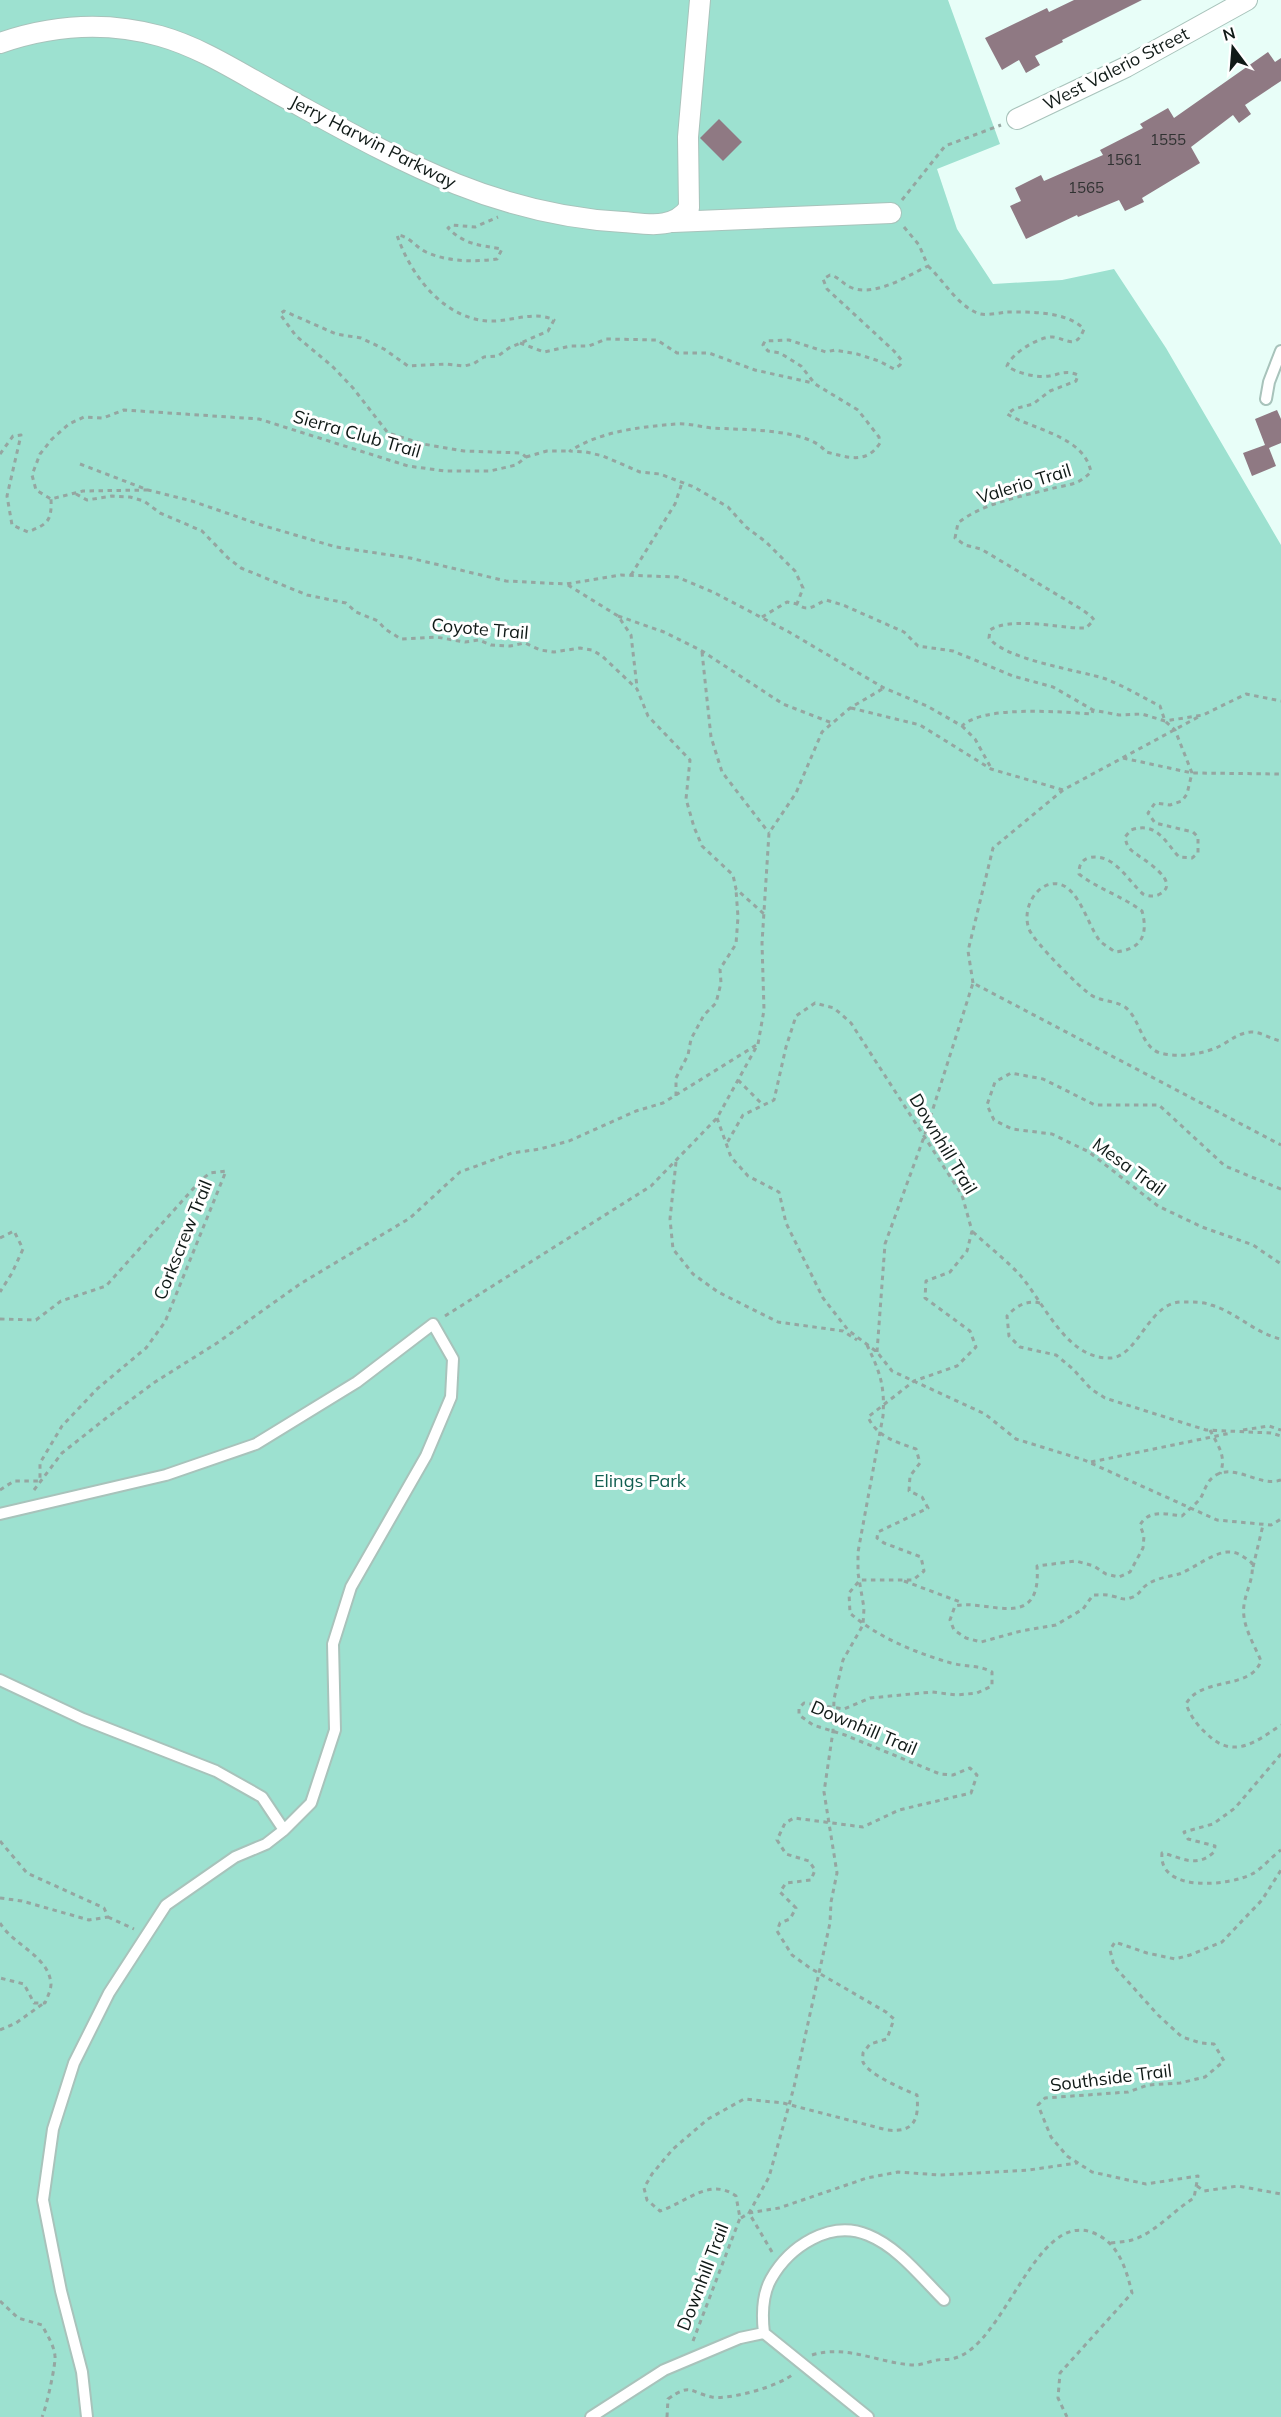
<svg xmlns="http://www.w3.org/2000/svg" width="1281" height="2417" viewBox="0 0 1281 2417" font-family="Mulish,sans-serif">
<rect width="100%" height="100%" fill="#e8fef8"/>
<path fill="#9de1d0" d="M0,0H948L1000,144L937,169L957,229L993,284L1062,280L1114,269L1166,348L1281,545V2417H0Z"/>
<path fill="#8f7983" d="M1074,0H1142L1062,40L1063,42L1035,56L1040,65L1026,73L1019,60L1002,70L985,38L1047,8L1049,12Z
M1268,52L1275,62L1281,58V81L1245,105L1251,114L1239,123L1233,115L1191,147L1200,163L1142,198L1144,202L1125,211L1119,200L1078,217L1077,215L1026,239L1010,206L1021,201L1015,188L1041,175L1044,181L1103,155L1100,150L1143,128L1140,124L1168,108L1174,118Z
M719,119L742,142L723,161L700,138Z
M1277,410L1281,419V443L1269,448L1276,466L1252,476L1243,453L1265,445L1255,419Z"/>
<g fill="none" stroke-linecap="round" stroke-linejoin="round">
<defs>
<path id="lane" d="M1266,399L1269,382L1281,351
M0,1514L166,1475L256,1444L357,1382L433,1324L453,1359L451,1397L426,1456L351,1587L333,1644L335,1730L311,1803L284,1830
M0,1680L83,1719L216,1771L262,1797L284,1830L266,1844L235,1857L166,1905L109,1993L74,2063L53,2129L43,2200L61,2291L82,2372L87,2417
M591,2417L664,2370L740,2338L764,2333
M868,2417L764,2333C762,2316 762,2295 771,2279C789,2247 830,2219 868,2235C898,2247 921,2277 944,2300"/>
<path id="street" d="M0,43C52,25 106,21 160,36C203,48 243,75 282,96C394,157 491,215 623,222C648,224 673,230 689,208L688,137L700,0
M1017,119L1126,67L1247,0
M673,222L891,213"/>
</defs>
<use href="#lane" stroke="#a8c3bb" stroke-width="14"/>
<use href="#street" stroke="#a8c3bb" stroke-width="22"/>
<path stroke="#95a6a1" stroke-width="3" stroke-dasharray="4.5 4.5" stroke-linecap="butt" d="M902,200L945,146L1001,125
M904,227L919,245L928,266C907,276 874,298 850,287C842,283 839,277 830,275L823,279L827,289L894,351L902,361L900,365L894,369L879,361L857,354L835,350L826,352L789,340L765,341L763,345L768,351L780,353L801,366L815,384L858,410L879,437L880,443C866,465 847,457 826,452C809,428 741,430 712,428C700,427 689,423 676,424C640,427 601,431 570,451L586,452L603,456L640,472L660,474L694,487L728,507L746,527L766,542L795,571L803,588L797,604C809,613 814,605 826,600L843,605L904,632L918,646L953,651L1013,676L1053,687L1093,710
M928,266C943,280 956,303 975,312C984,317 997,313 1007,312C1031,312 1066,311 1084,329C1076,350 1067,339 1053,337C1039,336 1011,354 1007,366C1017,373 1036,378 1049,376C1060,374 1067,370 1078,375L1076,381L1050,391L1033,404L1014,409L1007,414C1034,430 1084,436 1091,472C1077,486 1069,484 1050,489C1019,497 983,503 958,523L955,538L965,545L981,549L1081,609L1091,616L1094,620L1086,628H1079C1055,627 1010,617 990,630L989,638C1006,660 1078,670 1106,679C1124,686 1142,697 1160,706L1165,721L1175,730L1192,773L1187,794L1182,801L1170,805L1155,803L1148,813L1155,823L1193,832L1198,837V853L1192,858L1179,857C1165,842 1157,821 1131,830L1125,837C1126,842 1127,846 1131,850C1138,857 1186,882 1158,895C1153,897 1148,896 1143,894C1128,881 1113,851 1088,858C1080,861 1079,867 1079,874C1098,889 1122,896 1142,911C1149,936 1140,950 1115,952C1110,948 1104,945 1100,941C1086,924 1076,872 1045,886C1031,893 1023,913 1029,929C1034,942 1079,987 1091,995C1102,1002 1114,1000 1125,1007C1140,1018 1141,1047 1160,1053C1179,1058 1205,1054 1222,1045C1232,1039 1239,1033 1251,1032C1262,1032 1270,1039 1281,1041
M520,343L544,352L571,346H589L606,339L657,340L677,353H709L755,370L813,383
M0,454L13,436L21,435L7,496L12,525L28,532C47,524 52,522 51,499
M526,457L547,451H570
M80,464L148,490L192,501L258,524L336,547L410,558L506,581L566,584L621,575L677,577L713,592L789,632L884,688L927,706L962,726C983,705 1063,712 1092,714L1093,710L1119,715L1142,714L1165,721L1203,715L1246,694L1281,701
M148,490L83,491L51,499L36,490L32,475L40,454L52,439L69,424L84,417L103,418L124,410L259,419L408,466L445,471H490L516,465L526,457L521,453L464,451L423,444L388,433L353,388L332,366L296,336L280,314L284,311L336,334L361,338L384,349L408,366L446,364L464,366L473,364L484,357L498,356L509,348L548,331L554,320C535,311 516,320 495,321C447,323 411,277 397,235C410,236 415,247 426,252C448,262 474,262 497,259L502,249C479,245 465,245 448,228L452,225L475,227L498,217
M76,494L87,500L112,496L130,497L144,501L160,513L202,531L228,558L241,568L307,595L346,603L356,612L378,621L385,629L401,639L436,637L465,642L479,640L491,645L510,646L525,643L540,650L554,652L580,648L592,650L602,656L637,689L648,716L690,760L686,799L694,827L702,846L733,875L736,889L764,914
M631,575L675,504L682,483
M568,585L618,616L631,635L637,687
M618,616L664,632L702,651L783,704L832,723
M762,617L787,602L797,604
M702,652L711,737L722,772L769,833
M851,708L920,725L991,769L1063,790
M962,726L975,739L990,766
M1123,758L1192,773L1281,774
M973,983L968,951L993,848L1063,790L1200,716
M738,1080L763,1105
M676,1096V1078L688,1055L691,1039L704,1015L716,1003L721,983L720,969L736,944L738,917L736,890
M717,1118L731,1157L748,1176L779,1192L786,1223L823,1298L848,1330L877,1352L892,1371L985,1414L1016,1439L1084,1460L1217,1520L1271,1525L1281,1519
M676,1162L670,1219L673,1249L693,1274L718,1292L778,1322L843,1331L857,1340
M1281,1189L1225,1166L1159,1105H1095L1043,1079L1011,1073L995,1082L987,1105L994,1120L1012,1129L1052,1134L1089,1152L1158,1206L1202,1227L1253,1245L1281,1264
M973,1232C988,1246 1006,1260 1020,1275C1045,1304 1067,1360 1111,1358C1139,1356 1149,1300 1184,1302C1192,1302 1204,1302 1211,1305C1236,1312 1256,1334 1281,1339
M0,1238L14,1231L23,1249L12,1273L0,1292
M1040,1303C1026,1300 1016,1306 1007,1316L1009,1336L1020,1347L1056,1355L1073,1369L1091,1389L1105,1398L1206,1430L1271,1433L1281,1436
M445,1316L651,1186L717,1118L758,1044L764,1010L762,943L769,833L796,793L822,732L850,708L884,688
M0,1319L36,1320L61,1301L106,1286L201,1180L210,1173L226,1171L165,1322L146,1348L97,1389L62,1426L40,1463V1481
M877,1352L885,1244L924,1137L973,983L1281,1145
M1210,1430C1218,1446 1227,1456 1220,1474
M1243,1430L1269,1426L1281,1430
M1091,1462L1231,1433
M1281,1480C1259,1488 1232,1460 1212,1478C1206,1483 1204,1493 1200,1499C1195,1505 1188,1510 1182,1516C1166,1514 1149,1509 1140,1525L1144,1536L1143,1548L1130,1572L1119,1577L1106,1574L1094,1566L1076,1561L1037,1566C1042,1634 987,1598 955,1606L950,1620L954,1630L966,1638L981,1642L1021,1631L1056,1625L1083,1609L1093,1595C1099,1595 1106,1594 1112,1596C1119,1597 1123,1601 1130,1598C1138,1596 1139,1592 1144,1587C1154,1578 1168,1577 1179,1574C1195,1568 1210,1554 1227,1552C1237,1551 1244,1557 1252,1563C1254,1579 1246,1590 1244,1605C1241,1624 1254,1644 1261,1661C1250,1691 1201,1676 1186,1704C1191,1717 1197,1725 1207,1734C1233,1760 1256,1742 1281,1725
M0,1490L14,1481H40
M34,1490L62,1453L105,1419L155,1382L217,1343L300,1284L410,1218L460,1172L512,1153L540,1149L569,1141L636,1111L663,1103L758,1044
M1253,1567L1263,1525
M904,1581L963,1603
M1281,1754L1235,1808L1213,1824L1184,1832L1188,1839L1215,1846L1214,1852C1196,1869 1181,1857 1162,1853C1158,1893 1229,1886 1252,1874C1262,1869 1271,1857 1281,1850
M0,1841L27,1873L104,1908L108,1917L89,1920L22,1901L0,1898
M108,1917L134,1929
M0,1923C13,1945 49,1956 51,1984C51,1990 47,1998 45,2003H34L24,1984L0,1978
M0,2030L16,2023L44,2003
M1197,2186L1204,2191L1238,2186L1281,2194
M741,2218L749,2213L769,2177L794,2087L830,1923L831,1902L837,1873L824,1792L833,1731L834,1699L843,1660L863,1625L864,1608L858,1573V1552L883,1416C885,1386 880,1372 867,1345
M1111,2243C1118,2242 1127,2242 1135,2239C1157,2231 1174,2210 1194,2198L1198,2176L1146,2184L1092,2172L1067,2156L1051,2137L1038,2105L1045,2098L1128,2092L1148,2085L1180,2083L1205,2077L1224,2061L1214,2044L1201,2043L1182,2037L1158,2015L1114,1966L1110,1950L1115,1942L1147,1953L1175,1959L1190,1955L1222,1942L1262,1900L1281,1870
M772,2252L749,2213L779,2208L867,2178L898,2172L940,2175L1029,2170L1077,2163
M0,2301L18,2318L42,2325C47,2335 54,2345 55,2356C56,2364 46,2409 42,2417
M693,2341L740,2218L736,2196C710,2177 687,2202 660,2211L647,2200L644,2188L652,2174L673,2149L708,2119L744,2099L783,2103L887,2130C915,2133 919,2119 917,2095C905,2090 869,2075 863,2062C862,2060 863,2056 863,2053L870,2044L887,2039L894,2019L886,2012L810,1968L792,1955L777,1931L780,1923L790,1919L796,1908L780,1892L786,1883L811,1880L815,1870L809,1861L786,1854L777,1840L785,1823L794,1818L863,1827L899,1810L971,1793L977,1775L970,1768L953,1775L940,1774L845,1735L813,1725L799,1715V1708L804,1703L844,1709L870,1698L932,1692L957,1695L977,1693L992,1686V1672C979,1665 966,1667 951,1663C916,1653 877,1637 850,1613L849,1593L860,1580H913L924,1571L921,1557L884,1543L877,1538L878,1532L928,1508L922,1497L909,1491L910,1476L920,1463L916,1449C896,1442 877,1437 868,1417L914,1381L957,1366L976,1347L970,1331L925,1298L926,1281L950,1272L967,1251L972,1231L962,1195L851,1023L834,1008L815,1003L796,1016L786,1047L774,1100L743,1115L727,1143
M812,2355C848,2344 880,2364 915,2365C922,2365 930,2361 937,2360C943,2359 950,2360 955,2358C1005,2344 1035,2213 1091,2232C1118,2241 1126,2268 1132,2293L1060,2373L1058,2398L1067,2417
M667,2417L668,2399C691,2382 691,2393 712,2397C730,2400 780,2386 793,2374"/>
<use href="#lane" stroke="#fff" stroke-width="10"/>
<use href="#street" stroke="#fff" stroke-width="20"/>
</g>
<g text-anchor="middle" stroke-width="6" stroke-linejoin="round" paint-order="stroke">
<g font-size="15" fill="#303232">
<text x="1168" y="145">1555</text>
<text x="1124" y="165">1561</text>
<text x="1086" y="193">1565</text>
</g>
<g font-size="18" fill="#101a17" stroke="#fff">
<text transform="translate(1116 69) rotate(-27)" y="6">West Valerio Street</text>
<text transform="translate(373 142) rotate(27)" y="6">Jerry Harwin Parkway</text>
<text transform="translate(357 434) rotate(16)" y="6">Sierra Club Trail</text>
<text transform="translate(1024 484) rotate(-17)" y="6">Valerio Trail</text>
<text transform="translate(480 629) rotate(5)" y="6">Coyote Trail</text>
<text transform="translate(943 1144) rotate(59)" y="6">Downhill Trail</text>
<text transform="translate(1129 1167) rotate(36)" y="6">Mesa Trail</text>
<text transform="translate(183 1240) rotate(-68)" y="6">Corkscrew Trail</text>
<text transform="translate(864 1728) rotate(23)" y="6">Downhill Trail</text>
<text transform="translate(1111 2078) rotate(-7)" y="6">Southside Trail</text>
<text transform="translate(703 2277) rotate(-69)" y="6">Downhill Trail</text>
</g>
<g font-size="18" fill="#125f51" stroke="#fff">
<text x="640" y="1487">Elings Park</text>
</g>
</g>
<g transform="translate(1233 48) rotate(344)" stroke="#ffffff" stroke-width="4.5" paint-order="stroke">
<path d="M0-4.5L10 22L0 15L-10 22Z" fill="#101a17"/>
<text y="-9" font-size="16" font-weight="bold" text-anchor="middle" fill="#101a17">N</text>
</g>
</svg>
